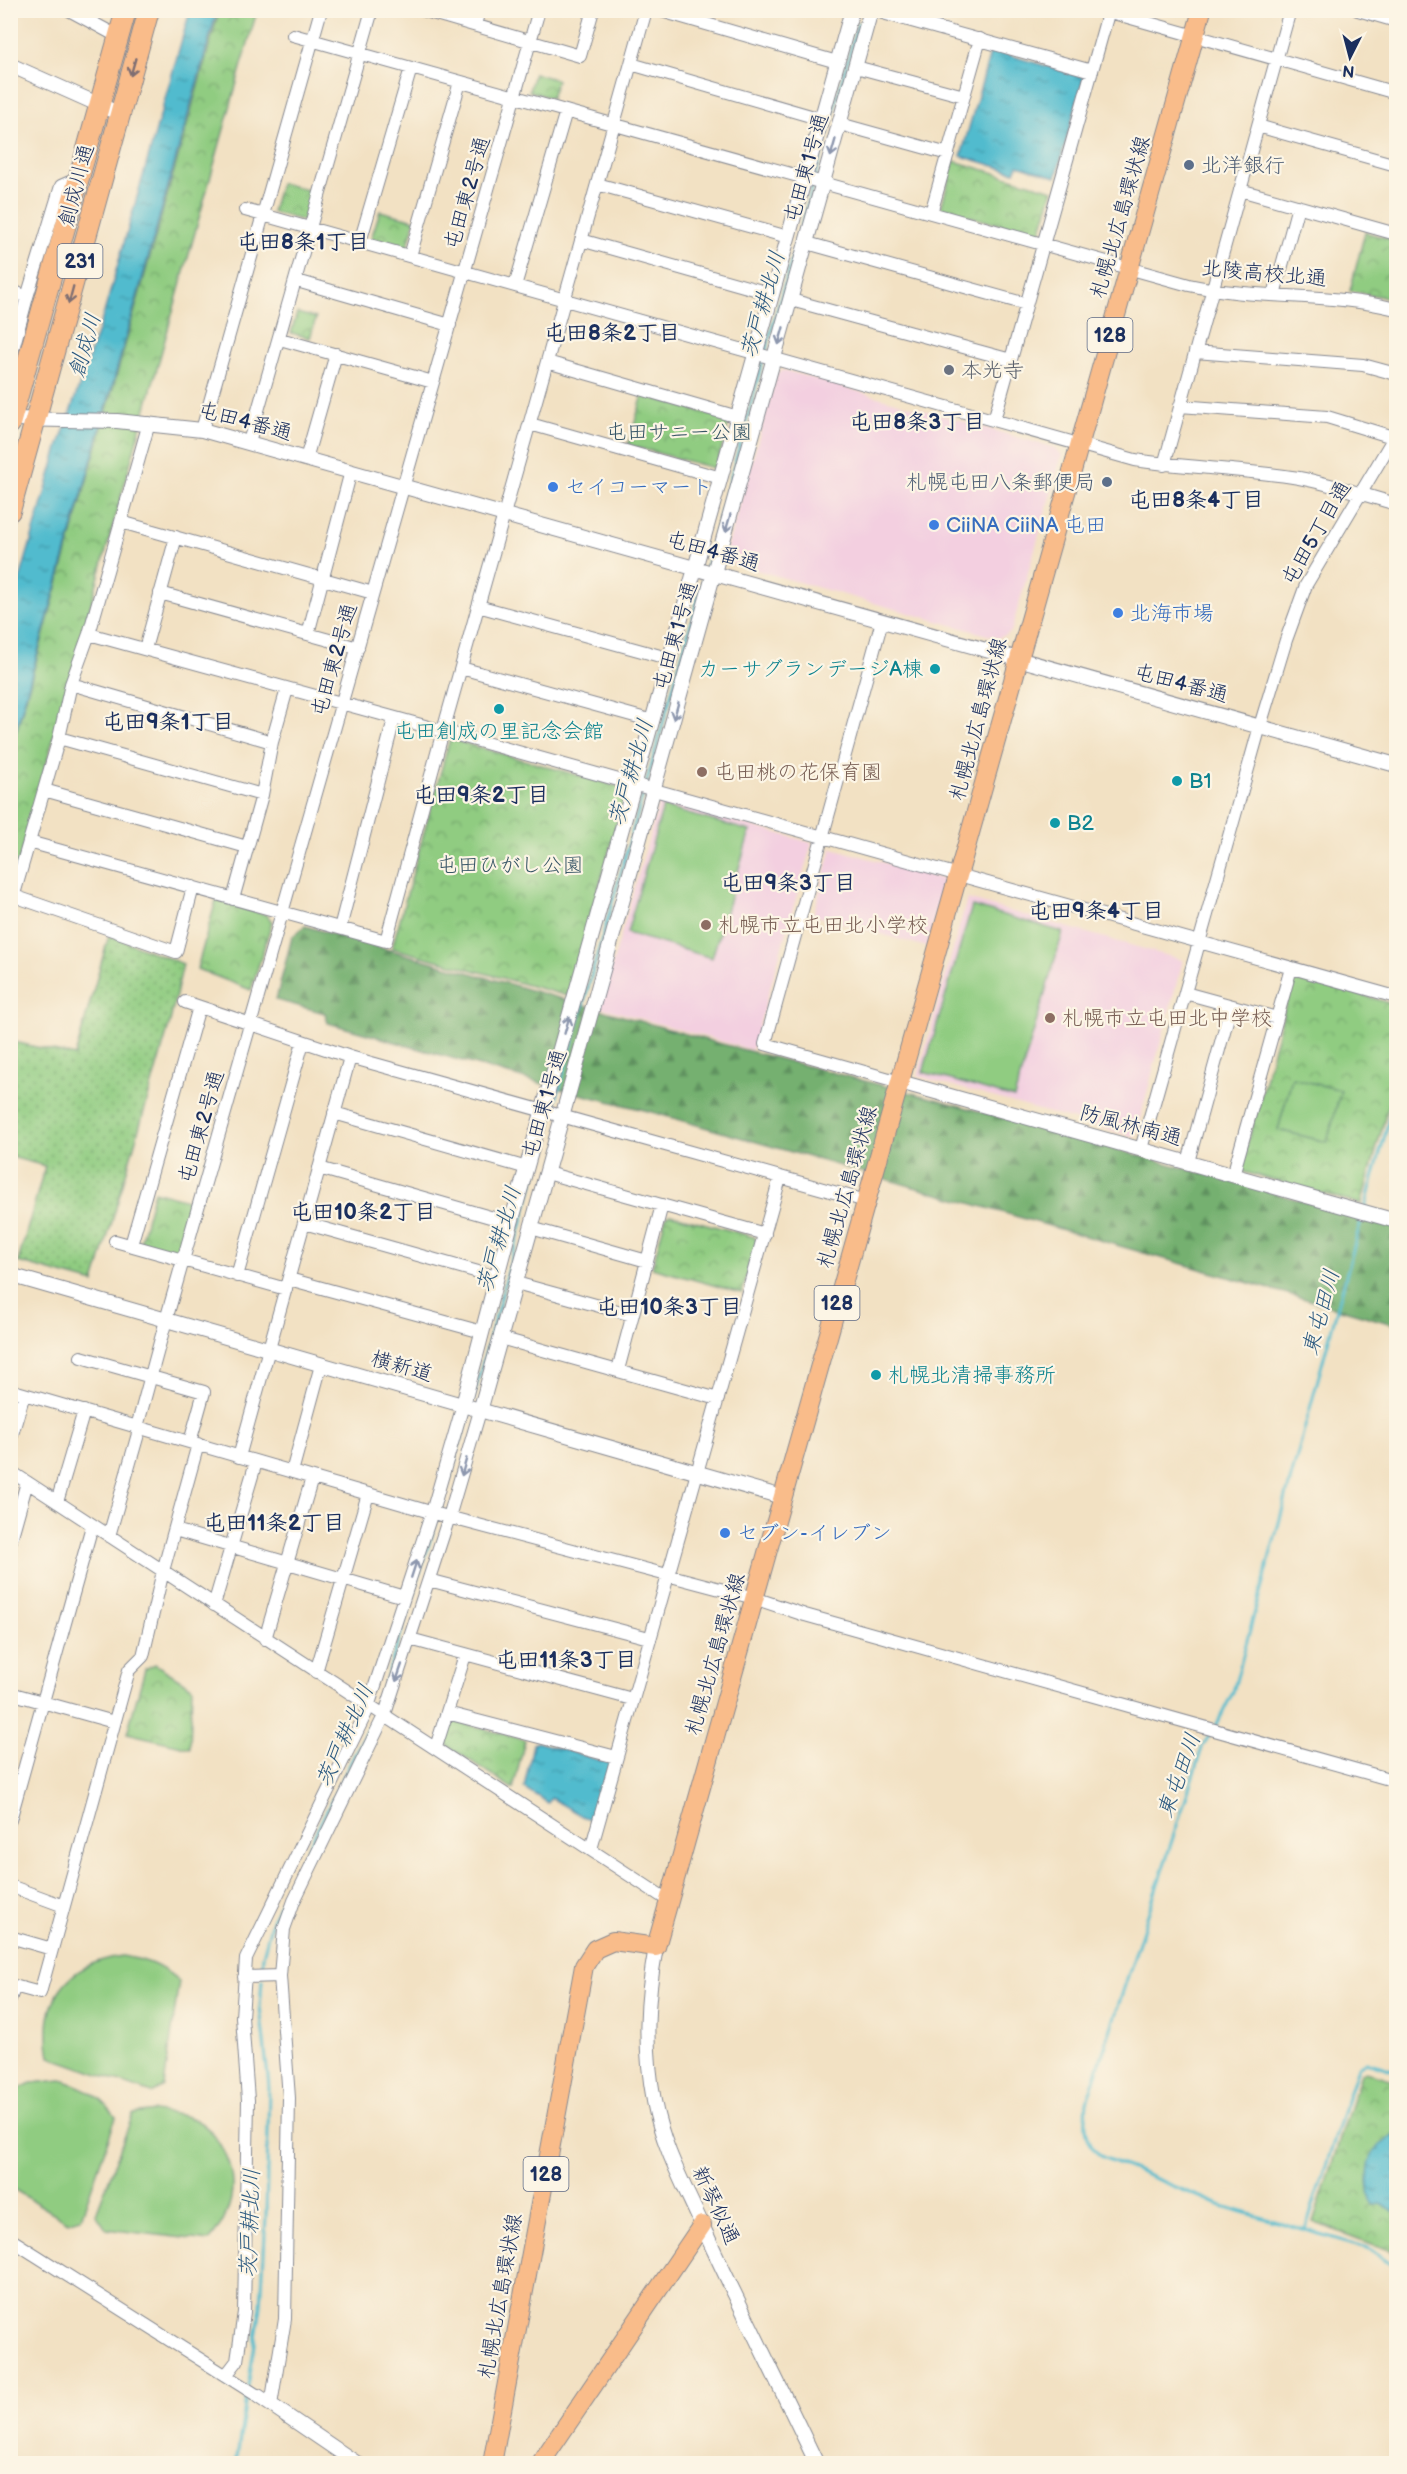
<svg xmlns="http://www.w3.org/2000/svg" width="1407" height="2474" viewBox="0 0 1407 2474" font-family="'Balsamiq Sans','Klee One',sans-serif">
<defs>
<pattern id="grass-dots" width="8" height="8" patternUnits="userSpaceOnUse" patternTransform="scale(1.5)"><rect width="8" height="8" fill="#90cc81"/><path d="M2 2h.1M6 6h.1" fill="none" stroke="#75a66d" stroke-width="1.8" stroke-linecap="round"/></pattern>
<pattern id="forest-firs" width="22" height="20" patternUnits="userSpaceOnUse" patternTransform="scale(1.5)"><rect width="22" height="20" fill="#74b06f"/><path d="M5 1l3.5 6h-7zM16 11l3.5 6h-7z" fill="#5e905e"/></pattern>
<pattern id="park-crowns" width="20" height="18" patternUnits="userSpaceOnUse" patternTransform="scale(1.5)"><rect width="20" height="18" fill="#90cc81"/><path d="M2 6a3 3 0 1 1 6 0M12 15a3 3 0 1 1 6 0" fill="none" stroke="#75a66d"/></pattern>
<pattern id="water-ripples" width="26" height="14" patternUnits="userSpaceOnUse" patternTransform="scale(1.5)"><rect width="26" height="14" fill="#51bbce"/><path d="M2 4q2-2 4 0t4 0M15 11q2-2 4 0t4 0" fill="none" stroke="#4298aa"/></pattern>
</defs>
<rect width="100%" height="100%" fill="#fcf5e5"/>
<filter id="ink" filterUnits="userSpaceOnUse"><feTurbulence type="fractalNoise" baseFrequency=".0167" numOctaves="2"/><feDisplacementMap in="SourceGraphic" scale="12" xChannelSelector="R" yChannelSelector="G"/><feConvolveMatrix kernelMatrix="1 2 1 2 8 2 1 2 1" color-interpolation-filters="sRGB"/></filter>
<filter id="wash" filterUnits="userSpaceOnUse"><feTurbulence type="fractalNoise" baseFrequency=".008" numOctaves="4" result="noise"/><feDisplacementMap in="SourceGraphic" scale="24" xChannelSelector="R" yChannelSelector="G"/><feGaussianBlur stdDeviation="1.35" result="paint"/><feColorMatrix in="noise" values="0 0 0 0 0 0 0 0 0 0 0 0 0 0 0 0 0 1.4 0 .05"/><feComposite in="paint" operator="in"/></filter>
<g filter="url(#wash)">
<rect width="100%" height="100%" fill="#f2e1c3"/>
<path fill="#f3cfe0" d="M784,370L1055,448L1062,455L1011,632L998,638L731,563L725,556L777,374Z
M660,800L812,843L752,1050L600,1007Z
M832,848L946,880L927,947L813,915Z
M967,899L1183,960L1135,1137L918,1076Z"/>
<path fill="url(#grass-dots)" stroke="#567e70" stroke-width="1.5" d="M109,935L183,964L169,1026L94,1283L18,1262L45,1166L11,1157L10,1041L75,1056Z"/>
<path fill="url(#forest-firs)" stroke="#487066" stroke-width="1.5" d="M305,926L714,1042L939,1100L1396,1227V1325L648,1111L568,1091L328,1023L325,1013L276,1000L292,937Z"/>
<path fill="url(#park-crowns)" stroke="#567e70" stroke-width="1.5" d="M219,11H257L11,890V751Z
M534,73L557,80L551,98L529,91Z
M954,161L1053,190L1039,236L941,208Z
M280,183L316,192L308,222L272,212Z
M380,211L415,220L407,249L371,239Z
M1365,232L1396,241V299L1350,291Z
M297,313L316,318L310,338L291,333Z
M643,395L726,419L729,423L717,465L713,468L628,445Z
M453,740L623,788L626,792L568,996L392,948L449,742Z
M216,900L267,915L272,922L251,990L197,969Z
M1294,975L1396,1005V1078L1361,1204L1240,1171Z
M154,1191L195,1202L180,1254L140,1243Z
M670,1214L754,1237L757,1241L742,1293L652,1268L666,1216Z
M155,1664L192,1687L190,1748L127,1733L145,1669Z
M455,1721L525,1740L513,1789L448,1746L445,1741L450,1727Z
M1366,2072L1396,2081V2253L1313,2222L1361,2074Z"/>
<path fill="#90cc81" stroke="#567e70" stroke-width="1.5" d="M663,807L750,831L712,958L627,933Z
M972,906L1063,932L1014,1098L923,1072Z
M1292,1078L1341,1090L1327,1142L1278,1130Z
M122,1956C147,1960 160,1965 179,1981L164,2086L152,2093L50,2057C40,2001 65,1964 122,1956Z
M62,2080C88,2089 100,2095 116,2117L81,2218L68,2222L10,2187L11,2093L31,2083Z
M155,2111C169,2113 183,2114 196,2120C205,2125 214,2134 219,2143C240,2177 235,2210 209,2241L106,2229L96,2214L133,2114Z"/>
<path fill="url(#water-ripples)" stroke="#367596" stroke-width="1.5" d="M190,11H217L11,748V610L58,448L104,313Z
M991,50L1084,77L1056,177L1018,165L1015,172L961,156Z
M537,1742L609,1763L610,1765L592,1822L551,1798L548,1803L524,1788L533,1744Z
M1396,2133V2212L1382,2204L1373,2205C1367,2190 1366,2165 1374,2151C1376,2146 1381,2145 1385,2142C1390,2137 1390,2135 1396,2133Z"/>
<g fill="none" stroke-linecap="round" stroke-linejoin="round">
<path stroke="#51bbce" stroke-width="3" d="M815,177L858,23
M765,353L813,184
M706,568L763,360
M646,784L705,574
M553,1110L644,791
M1365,1208L1396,1094
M472,1402L551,1117
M439,1511L469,1411
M378,1706L437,1518
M1216,1726L1233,1692L1362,1217
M1212,1732L1203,1745L1087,2102C1085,2124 1083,2139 1100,2156L1222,2206L1368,2248L1396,2268
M262,1974L263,1956L272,1920L376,1712
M1305,2230L1358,2067L1366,2062L1396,2071
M248,2386L261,2307L266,2217L269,2086L260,2007L262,1980
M236,2464L247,2392"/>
</g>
</g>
<g filter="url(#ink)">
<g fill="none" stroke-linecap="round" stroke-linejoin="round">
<defs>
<path id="minor" d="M69,10L119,37
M422,10L580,56L593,10
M658,10L837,62
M872,10L1092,71
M1103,10L1396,93
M1358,10L1396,21
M475,25L479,10
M293,35L1189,285C1257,300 1329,292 1396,309
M631,64L821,119
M856,67L964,96
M840,124L948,154
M1258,126L1396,165
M597,184L788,237
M1240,190L1396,234
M245,210L1135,460C1189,468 1245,469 1299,478C1332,484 1364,495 1396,504
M931,213L980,39
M581,240L772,294
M360,242L411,68
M807,243L1026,304
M410,256L460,82
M297,281L450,325
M515,286L566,111
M10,290L27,297
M1274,295L1298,206
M791,300L1011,360
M280,339L433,382
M1195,352L1363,365L1396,374
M10,360L27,297L61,186L79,178
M547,362L738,417
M1180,406L1327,417L1396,438
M994,420L1109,10
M530,424L721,478
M202,430L321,10
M249,442L372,10
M306,459L336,354
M1164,465L1290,10
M121,522L373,593
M160,593L358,648
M478,606L671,659
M882,621L765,1044L900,1082
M89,634L443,731L646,10
M308,634L351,471
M145,649L176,537
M461,668L653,721
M71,684L272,742
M59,738L262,795
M44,790L247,847
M29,842L386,941L443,731L1396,997
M14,896L176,952L193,887
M233,899L262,795L272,742L287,689
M10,908L59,738L71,684L89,634L149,423
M340,928L394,719
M1185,993L1277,1018
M185,1002L350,1057L866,1201
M334,1113L527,1168
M1141,1149L1260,726L1286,640L1306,585L1396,434
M1188,1162L1231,1006
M319,1168L511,1223
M547,1173L765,1234
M1233,1175L1291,968
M304,1223L496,1277
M531,1228L647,1261
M115,1241L286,1289
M131,1245L199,1007
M237,1276L303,1042
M289,1279L482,1332
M516,1283L632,1315
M500,1338L718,1399
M81,1357L204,1392L190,1442
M618,1370L662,1205
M10,1390L444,1516L754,1598L805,1615L1396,1781
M10,1441L24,1394
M239,1457L350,1057
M10,1471L669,1901
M292,1472L321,1365
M57,1502L84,1411
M175,1530L404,1597
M109,1536L138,1434L137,1427L166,1320L539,10
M10,1543L27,1482
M429,1580L649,1638
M214,1605L256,1462
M265,1639L312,1478
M410,1639L632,1699
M316,1672L368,1494
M10,1693L114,1722
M447,1713L616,1757
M436,1747L465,1655
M10,1820L92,1526
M591,1849L780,1178
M10,1886L64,1906
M10,1937L52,1949
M244,1977L280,1976
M10,1985L40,1993L129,1670L143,1656L163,1571L198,1444
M10,1999L15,1986
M10,2239L258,2396
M227,2374L237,2361L244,2312L248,2100L242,2017L246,1959L366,1713L432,1512L463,1405
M271,2405L285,2319L289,2098L280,1976L284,1929L294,1901L385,1714L449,1517L480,1411"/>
<path id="tertiary" d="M10,65L120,114
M12,419L117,421L202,430L1396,765
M900,1082L1396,1221
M10,1275L782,1497
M463,1405L511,1223L852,10
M480,1411L871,10
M656,1947C646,2001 644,2047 654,2101C662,2145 684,2185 702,2225C739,2305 779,2384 817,2464
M258,2396L358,2464"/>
<path id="primary" d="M492,2464L584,1966L595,1949L613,1941L656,1947L1202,10
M540,2464L702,2225"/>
<path id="trunk" d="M10,424L126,10
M10,511L149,10"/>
</defs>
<use href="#minor" stroke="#868890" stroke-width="14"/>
<use href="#tertiary" stroke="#868890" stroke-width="16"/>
<use href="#primary" stroke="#868890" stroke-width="20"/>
<use href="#trunk" stroke="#868890" stroke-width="22"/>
<use href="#minor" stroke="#fff" stroke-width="12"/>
<use href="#tertiary" stroke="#fff" stroke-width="14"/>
<use href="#primary" stroke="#f9bc8a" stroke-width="18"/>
<use href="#trunk" stroke="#f9bc8a" stroke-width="20"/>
</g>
<defs><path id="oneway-shaft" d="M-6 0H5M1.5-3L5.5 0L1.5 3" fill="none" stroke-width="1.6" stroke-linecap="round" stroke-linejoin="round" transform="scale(1.5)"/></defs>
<g stroke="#7f6e72">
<use href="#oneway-shaft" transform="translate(133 67) rotate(106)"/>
<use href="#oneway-shaft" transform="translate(71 295) rotate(105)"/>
</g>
<g stroke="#8d97ae">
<use href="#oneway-shaft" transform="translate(833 148) rotate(106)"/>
<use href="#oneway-shaft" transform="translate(781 336) rotate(106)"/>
<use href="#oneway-shaft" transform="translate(728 523) rotate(106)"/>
<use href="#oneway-shaft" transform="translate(676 711) rotate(106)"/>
<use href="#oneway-shaft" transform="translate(567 1025) rotate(-74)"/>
<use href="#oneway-shaft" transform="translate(464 1467) rotate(106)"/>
<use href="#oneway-shaft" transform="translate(414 1569) rotate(-72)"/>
<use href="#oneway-shaft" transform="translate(399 1673) rotate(109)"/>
</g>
</g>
<g fill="#5c6f8a" stroke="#fcf5e5" stroke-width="2">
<circle cx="1189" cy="165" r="6"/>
<circle cx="1107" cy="482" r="6"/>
</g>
<circle fill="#6b7280" stroke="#fcf5e5" stroke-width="2" cx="949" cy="370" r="6"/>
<g fill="#3f7fe0" stroke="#fcf5e5" stroke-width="2">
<circle cx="553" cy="487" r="6"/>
<circle cx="934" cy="525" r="6"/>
<circle cx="1118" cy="613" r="6"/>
<circle cx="725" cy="1533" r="6"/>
</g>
<g fill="#0f9aa8" stroke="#fcf5e5" stroke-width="2">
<circle cx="935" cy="669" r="6"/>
<circle cx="499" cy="709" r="6"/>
<circle cx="1177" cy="781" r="6"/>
<circle cx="1055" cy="823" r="6"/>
<circle cx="876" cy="1375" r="6"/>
</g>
<g fill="#8d6e63" stroke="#fcf5e5" stroke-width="2">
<circle cx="702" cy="772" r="6"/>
<circle cx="706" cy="925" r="6"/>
<circle cx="1050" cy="1018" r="6"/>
</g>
<g text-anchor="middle" stroke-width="4.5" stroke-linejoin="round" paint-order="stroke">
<g fill="#fcf5e5" stroke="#5e6a86" stroke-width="1.5">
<rect x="57.5" y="244" width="45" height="34" rx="4.5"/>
<rect x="1087.5" y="318" width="45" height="34" rx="4.5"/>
<rect x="814.5" y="1286" width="45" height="34" rx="4.5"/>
<rect x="523.5" y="2157" width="45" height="34" rx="4.5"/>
</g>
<g font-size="20" font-weight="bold" fill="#1b2f5e">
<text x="80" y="268">231</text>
<text x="1110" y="342">128</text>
<text x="837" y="1310">128</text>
<text x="546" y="2181">128</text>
</g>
<g font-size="21" fill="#4e5e75" stroke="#fcf5e5" text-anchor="start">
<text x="1201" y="172">北洋銀行</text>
<text x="1095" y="489" text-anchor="end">札幌屯田八条郵便局</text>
</g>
<g font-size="21" fill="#1b2f5e" stroke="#fcf5e5">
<text transform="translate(806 168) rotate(-74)" y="7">屯田東1号通</text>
<text transform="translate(76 185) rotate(-75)" y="7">創成川通</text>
<text transform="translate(467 193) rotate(-74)" y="7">屯田東2号通</text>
<text transform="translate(1120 217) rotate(-74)" y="7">札幌北広島環状線</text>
<text transform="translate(1264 273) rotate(5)" y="7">北陵高校北通</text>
<text transform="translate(245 421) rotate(15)" y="7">屯田4番通</text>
<text transform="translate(1316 533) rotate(-60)" y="7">屯田5丁目通</text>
<text transform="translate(713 551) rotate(16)" y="7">屯田4番通</text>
<text transform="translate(675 636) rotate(-74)" y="7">屯田東1号通</text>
<text transform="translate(334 660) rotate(-74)" y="7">屯田東2号通</text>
<text transform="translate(1181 683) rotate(15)" y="7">屯田4番通</text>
<text transform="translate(978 719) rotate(-75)" y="7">札幌北広島環状線</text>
<text transform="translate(544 1104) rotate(-74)" y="7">屯田東1号通</text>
<text transform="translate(1131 1125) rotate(15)" y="7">防風林南通</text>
<text transform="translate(201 1127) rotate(-74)" y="7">屯田東2号通</text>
<text transform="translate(847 1187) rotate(-74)" y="7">札幌北広島環状線</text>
<text transform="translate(402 1366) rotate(16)" y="7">横新道</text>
<text transform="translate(715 1654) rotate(-74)" y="7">札幌北広島環状線</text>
<text transform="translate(716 2205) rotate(65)" y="7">新琴似通</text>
<text transform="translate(500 2296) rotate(-80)" y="7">札幌北広島環状線</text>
</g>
<g font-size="21" fill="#5b616d" stroke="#fcf5e5" text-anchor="start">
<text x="961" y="377">本光寺</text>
</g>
<g font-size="21" fill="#385667" stroke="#fcf5e5">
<text x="679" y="439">屯田サニー公園</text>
<text x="510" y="872">屯田ひがし公園</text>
</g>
<g font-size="21" fill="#366cbe" stroke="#fcf5e5" text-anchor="start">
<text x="565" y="494">セイコーマート</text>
<text x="946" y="532">CiiNA CiiNA 屯田</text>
<text x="1130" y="620">北海市場</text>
<text x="737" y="1540">セブン-イレブン</text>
</g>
<g font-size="21" fill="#0d838f" stroke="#fcf5e5" text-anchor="start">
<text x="923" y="676" text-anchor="end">カーサグランデージA棟</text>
<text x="499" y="738" text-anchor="middle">屯田創成の里記念会館</text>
<text x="1189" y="788">B1</text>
<text x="1067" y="830">B2</text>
<text x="888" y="1382">札幌北清掃事務所</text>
</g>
<g font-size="21" fill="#785e54" stroke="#fcf5e5" text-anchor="start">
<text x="714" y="779">屯田桃の花保育園</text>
<text x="718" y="932">札幌市立屯田北小学校</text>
<text x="1062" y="1025">札幌市立屯田北中学校</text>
</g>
<g font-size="22" font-weight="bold" fill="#1b2f5e" stroke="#fcf5e5">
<text x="303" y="249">屯田8条1丁目</text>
<text x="612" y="340">屯田8条2丁目</text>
<text x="917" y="429">屯田8条3丁目</text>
<text x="1196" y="507">屯田8条4丁目</text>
<text x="168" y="729">屯田9条1丁目</text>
<text x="481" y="802">屯田9条2丁目</text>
<text x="788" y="890">屯田9条3丁目</text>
<text x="1096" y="918">屯田9条4丁目</text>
<text x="363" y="1219">屯田10条2丁目</text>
<text x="669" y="1314">屯田10条3丁目</text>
<text x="274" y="1530">屯田11条2丁目</text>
<text x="566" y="1667">屯田11条3丁目</text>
</g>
<g font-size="22" font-style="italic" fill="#2b5980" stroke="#fcf5e5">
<text transform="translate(762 304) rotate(-74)" y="8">茨戸耕北川</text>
<text transform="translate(84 345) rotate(-74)" y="8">創成川</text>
<text transform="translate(630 772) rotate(-74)" y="8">茨戸耕北川</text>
<text transform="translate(498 1239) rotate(-74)" y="8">茨戸耕北川</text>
<text transform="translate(1320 1312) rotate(-75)" y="8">東屯田川</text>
<text transform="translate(344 1735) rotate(-66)" y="8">茨戸耕北川</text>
<text transform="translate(1178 1775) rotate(-70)" y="8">東屯田川</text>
<text transform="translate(249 2223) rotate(-88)" y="8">茨戸耕北川</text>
</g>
</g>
<rect width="1407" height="2474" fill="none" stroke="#fcf5e5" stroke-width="36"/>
<g transform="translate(1350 57) rotate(186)" stroke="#fcf5e5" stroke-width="4.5" paint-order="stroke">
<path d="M0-4.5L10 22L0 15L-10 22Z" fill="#1b2f5e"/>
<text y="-9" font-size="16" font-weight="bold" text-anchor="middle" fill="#1b2f5e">N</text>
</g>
</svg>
